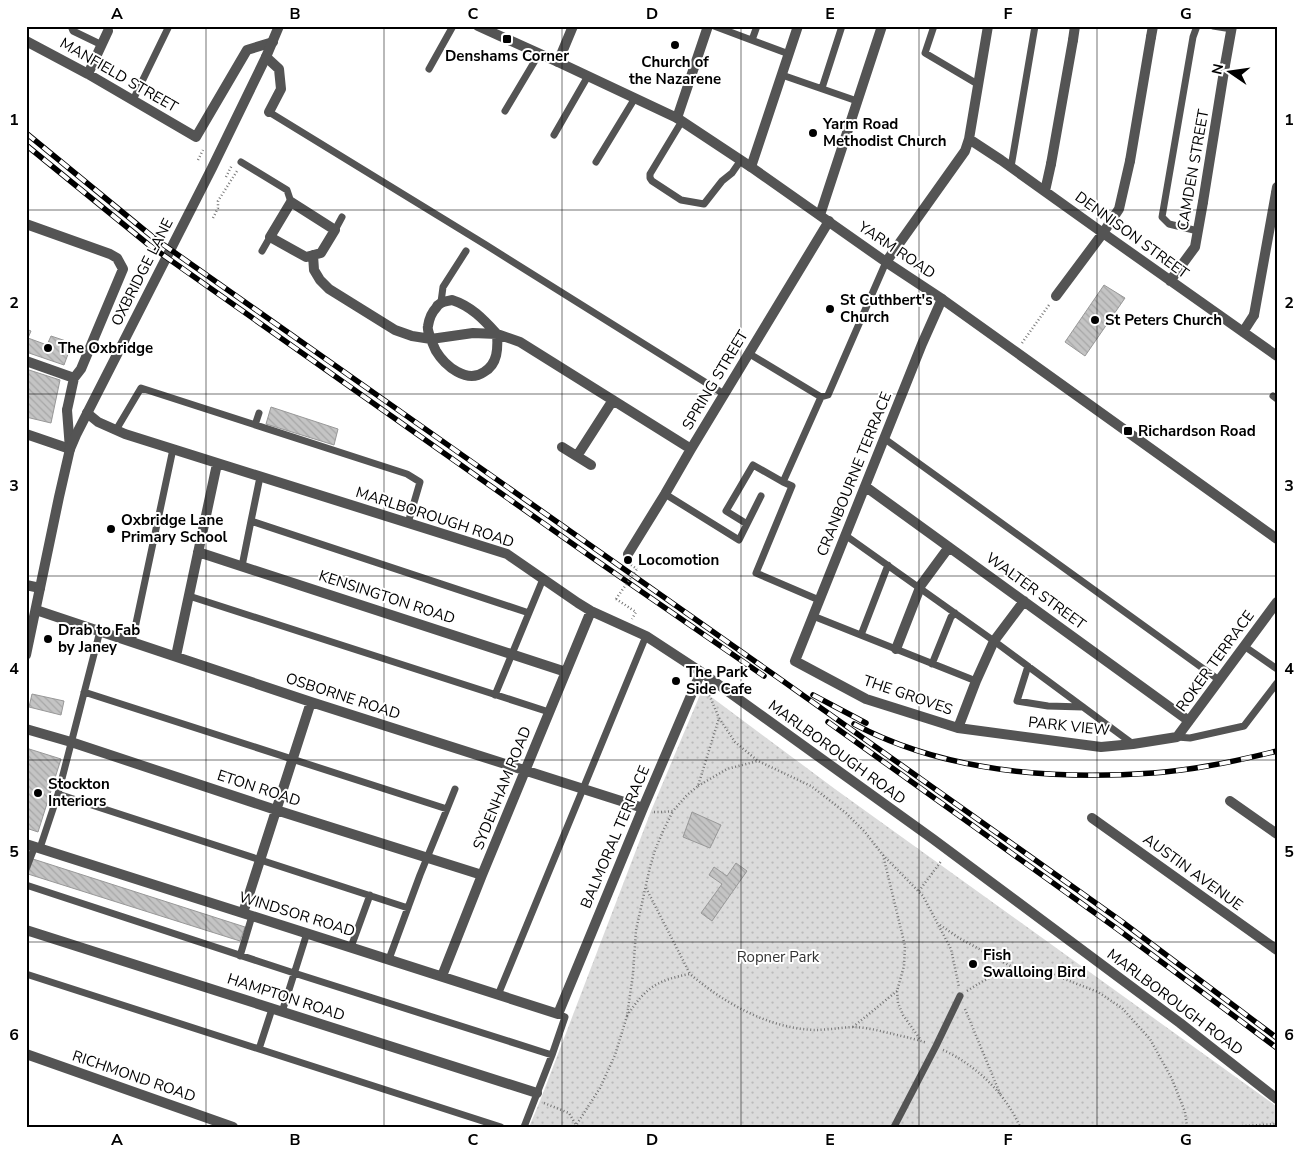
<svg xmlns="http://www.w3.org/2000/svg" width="1303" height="1153" viewBox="0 0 1303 1153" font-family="'Nunito Sans',sans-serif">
<defs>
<pattern id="park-dots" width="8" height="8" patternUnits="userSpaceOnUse" patternTransform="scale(1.25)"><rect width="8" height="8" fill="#dbdbdb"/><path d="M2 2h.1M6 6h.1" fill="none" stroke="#bababa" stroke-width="1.8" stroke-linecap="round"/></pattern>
<pattern id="building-back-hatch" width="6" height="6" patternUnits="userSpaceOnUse" patternTransform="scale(1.25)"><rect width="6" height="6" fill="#c4c4c4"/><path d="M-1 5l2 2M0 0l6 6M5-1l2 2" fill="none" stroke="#a7a7a7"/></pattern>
</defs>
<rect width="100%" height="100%" fill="#fff"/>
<path fill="url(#park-dots)" d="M702,690L835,789L1276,1106L1277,1127H529L540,1101L651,811Z"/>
<path fill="url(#building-back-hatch)" stroke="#989898" d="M1104,285L1125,298L1085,356L1065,342Z
M26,329L31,331L28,338L47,345L51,336L72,343L64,365L26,352Z
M26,369L60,380L51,423L26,417Z
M271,407L338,429L334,445L266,424Z
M32,694L64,701L61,715L29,707Z
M26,748L61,759L38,832L26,828Z
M692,812L721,825L710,848L683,837Z
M33,859L245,927L240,941L28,874Z
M736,863L747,871L712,921L701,913L722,884L709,875L714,867L727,876Z"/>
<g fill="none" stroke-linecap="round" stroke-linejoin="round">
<path stroke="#767676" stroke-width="2.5" stroke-dasharray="1 2.5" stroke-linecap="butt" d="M198,160L203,150
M226,177L232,165
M213,218L218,208V201L237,171
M1022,343L1049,305
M631,565L637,569
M616,599L636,612L632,619
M708,692L719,718
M698,786L727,769L758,761
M654,812H663L673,811L687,795L698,786L719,718L735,742L758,761L811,786L846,813L865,832L882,854L923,896L951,949L959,987
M883,855L905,946L904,966L897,991L898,1003L903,1015L920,1039
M646,888L690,974
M919,891L942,860
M940,925L959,938L1016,969L1049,973L1098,992L1122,1008L1150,1039L1172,1079L1185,1112L1187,1127
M967,991C984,980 996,973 1016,969
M965,1009L1001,1096
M627,1016C645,988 657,980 690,974C724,1003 768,1028 814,1030C826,1030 839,1028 852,1027C866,1027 880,1031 893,1034C905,1037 916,1039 927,1043
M853,1027L897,991
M943,1050C976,1065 1006,1094 1020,1127
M544,1103L569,1113L576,1125
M575,1127L600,1088L615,1055L627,1016L633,974L636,930L650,867L655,850L664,829L673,811
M1228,1127L1277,1124"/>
<path stroke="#545454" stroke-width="7" d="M71,26L73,31L102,45
M714,26L789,54
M934,26L925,53L979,85
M1197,26L1193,37L1162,217L1169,224L1198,231
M1213,26L1232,29
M752,40L757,26
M429,69L453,26
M782,75L857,101
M822,88L842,26
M133,100L169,26
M505,111L539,54
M269,112L486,245L724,394
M682,121L650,174V178L652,181L681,200L704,204L722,181L732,173L741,160
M554,135L588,76
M241,162L287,190L291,202
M596,162L635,98
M1011,167L1035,26
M335,230L342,217
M262,251L270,237
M441,302L443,287L466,251
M1273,396L1277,399
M821,397L828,395L886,262
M255,425L259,413
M116,430L141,388L407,474L420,482L408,523
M885,439L1219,680
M260,477L251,521L529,613
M783,482L792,486L756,573L819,600
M665,494L739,540L761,496
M747,524L726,511L753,465L783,482L821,397L748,353
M845,535L994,641L1133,744
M242,566L251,521
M189,596L549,712
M813,616L976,681
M861,635L888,565
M132,642L173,449
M1244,646L1277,669
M932,664L951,617L955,613
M1028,666L1017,701L1048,706L1083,707
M84,692L447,809L455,789
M495,695L543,579
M1177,737L1190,738L1244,726L1277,683
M58,794L408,908
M40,848L58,794L100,631
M26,869L35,846
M26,885L294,973L552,1055
M351,947L370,895
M240,956L252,916
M389,959L420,875L447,809
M26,974L501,1127
M498,995L646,636
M282,1012L307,933
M259,1049L272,1009
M524,1127L552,1055L565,1017L558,1014
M894,1127L936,1046L960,996"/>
<path stroke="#545454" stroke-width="10" d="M1130,161L1151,37
M1051,164L1073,40
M1203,202L1225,65
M1254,315L1276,193
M67,410L70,449"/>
<path stroke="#545454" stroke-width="10" d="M1151,37L1153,26
M1073,40L1075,26
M26,41L88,74L196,137L247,50L273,42
M266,57L279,69L281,89L269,112
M558,62L573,26
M1225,65L1232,26
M88,74L108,31
M677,118L708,26
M969,139L1001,160L1103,233L1277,356
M751,167L798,26
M1045,191L1051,164
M1276,193L1277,187
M291,202L335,230L321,253L306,257L270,237Z
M820,215L882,26
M26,224L110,254L117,258L123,269L81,369L74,378L67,410
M313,255L314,270L320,280L329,289L395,330L412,336L431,339L473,333L497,334L520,342L691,449
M886,262L965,151L969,139L988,26
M1170,281L1195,247L1203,202
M1056,296L1103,233L1119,209L1130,161
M942,299L922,344L795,661L866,699L958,728L1101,747L1133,744L1177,737L1277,602
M452,300C471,306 483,319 497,334C498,348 498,364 484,372C467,384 445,366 436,351C434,347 432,342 430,337C429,333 427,329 428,326C429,320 431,313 436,308C437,306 439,304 441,303C444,301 449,301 452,300Z
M1243,332L1254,315
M26,361L74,378
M87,413L98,422L125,434L507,554L578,603L591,611L646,636L701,672L933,839L1180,1023L1277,1099
M26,434L70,449
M562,447L591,465
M577,456L613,400
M866,487L1189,721
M198,552L566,672
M628,554L665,494L691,449L829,221
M26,585L40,588
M36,610L311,702L643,808
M896,649L921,585L949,547
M176,656L217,464
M958,728L976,681L994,641L1024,601
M26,729L71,742L276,810L482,875
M1230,801L1277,834
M1092,818L1277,950
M26,844C203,900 381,957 558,1014L643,808L701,672
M243,913L311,702
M26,930L537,1093
M442,976L482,875L591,611
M26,1054L233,1127"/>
<path stroke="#545454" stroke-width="10" d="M478,26L558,62L677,118L751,167L886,262L942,299L1277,539
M26,655L59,497L70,449L76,435L212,168L266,57L279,26"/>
<defs>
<path id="rail" d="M26,133L154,238L773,674L1121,921L1277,1038
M26,145L149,245L587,554L764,676
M813,695L866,723
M828,722L1116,928L1277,1048
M854,724C944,772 1053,780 1153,773C1194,770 1237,761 1277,751"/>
</defs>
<use href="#rail" stroke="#000" stroke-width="5.5"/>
<use href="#rail" stroke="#fff" stroke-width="4" stroke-dasharray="11" stroke-linecap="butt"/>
<path stroke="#767676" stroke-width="2.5" stroke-dasharray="1 2.5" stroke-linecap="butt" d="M616,599L637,569"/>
</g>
<path fill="none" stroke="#000" stroke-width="1" stroke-opacity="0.55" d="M206,26V1127M384,26V1127M562,26V1127M741,26V1127M919,26V1127M1097,26V1127M26,210H1277M26,394H1277M26,576H1277M26,760H1277M26,942H1277"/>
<g fill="#000" stroke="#fff" stroke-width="2">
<rect x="502" y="34" width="10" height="10" rx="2.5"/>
<circle cx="675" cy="45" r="5"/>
<circle cx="813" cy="133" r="5"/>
<circle cx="830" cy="309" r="5"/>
<circle cx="1095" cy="320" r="5"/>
<circle cx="48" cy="348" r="5"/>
<rect x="1123" y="426" width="10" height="10" rx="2.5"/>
<circle cx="111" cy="529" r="5"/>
<circle cx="628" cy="560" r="5"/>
<circle cx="48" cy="639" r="5"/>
<circle cx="676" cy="681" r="5"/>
<circle cx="38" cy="793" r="5"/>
<circle cx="973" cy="964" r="5"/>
</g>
<g text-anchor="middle" stroke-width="4" stroke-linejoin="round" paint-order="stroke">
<g font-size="15" font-weight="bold" fill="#000" stroke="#fff" text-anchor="start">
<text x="507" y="61" text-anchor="middle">Denshams Corner</text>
<text x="675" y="67" text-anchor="middle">Church of<tspan x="675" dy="17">the Nazarene</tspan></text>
<text x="823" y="129">Yarm Road<tspan x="823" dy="17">Methodist Church</tspan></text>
<text x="840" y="305">St Cuthbert's<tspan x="840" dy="17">Church</tspan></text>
<text x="1105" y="325">St Peters Church</text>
<text x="58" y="353">The Oxbridge</text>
<text x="1138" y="436">Richardson Road</text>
<text x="121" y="525">Oxbridge Lane<tspan x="121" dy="17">Primary School</tspan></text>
<text x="638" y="565">Locomotion</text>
<text x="58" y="635">Drab to Fab<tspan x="58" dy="17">by Janey</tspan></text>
<text x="686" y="677">The Park<tspan x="686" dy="17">Side Cafe</tspan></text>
<text x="48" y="789">Stockton<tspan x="48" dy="17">Interiors</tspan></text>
<text x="983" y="960">Fish<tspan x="983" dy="17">Swalloing Bird</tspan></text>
</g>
<g font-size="15" fill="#000" stroke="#fff">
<text transform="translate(119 75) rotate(30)" y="5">MANFIELD STREET</text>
<text transform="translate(1193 170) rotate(-80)" y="5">CAMDEN STREET</text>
<text transform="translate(1132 235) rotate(36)" y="5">DENNISON STREET</text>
<text transform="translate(897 250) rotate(34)" y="5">YARM ROAD</text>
<text transform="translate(142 272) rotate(-63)" y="5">OXBRIDGE LANE</text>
<text transform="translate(715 380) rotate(-59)" y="5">SPRING STREET</text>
<text transform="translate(854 474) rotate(-68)" y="5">CRANBOURNE TERRACE</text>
<text transform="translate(435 517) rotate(18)" y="5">MARLBOROUGH ROAD</text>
<text transform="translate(1036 591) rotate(36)" y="5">WALTER STREET</text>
<text transform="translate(387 597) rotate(18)" y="5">KENSINGTON ROAD</text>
<text transform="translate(1215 661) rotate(-54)" y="5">ROKER TERRACE</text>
<text transform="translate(908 695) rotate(19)" y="5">THE GROVES</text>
<text transform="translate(343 696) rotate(18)" y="5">OSBORNE ROAD</text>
<text transform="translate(1069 726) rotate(6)" y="5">PARK VIEW</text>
<text transform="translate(837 752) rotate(36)" y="5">MARLBOROUGH ROAD</text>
<text transform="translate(259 788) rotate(18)" y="5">ETON ROAD</text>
<text transform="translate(502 788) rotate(-68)" y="5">SYDENHAM ROAD</text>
<text transform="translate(615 837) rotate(-67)" y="5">BALMORAL TERRACE</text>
<text transform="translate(1193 872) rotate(36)" y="5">AUSTIN AVENUE</text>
<text transform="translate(297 914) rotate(17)" y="5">WINDSOR ROAD</text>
<text transform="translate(286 997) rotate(18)" y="5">HAMPTON ROAD</text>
<text transform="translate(1175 1002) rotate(37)" y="5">MARLBOROUGH ROAD</text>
<text transform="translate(134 1076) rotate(19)" y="5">RICHMOND ROAD</text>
</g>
<g font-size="15" fill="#323232" stroke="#fff">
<text x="778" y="962">Ropner Park</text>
</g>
</g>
<rect width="1303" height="1153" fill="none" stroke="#ffffff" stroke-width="55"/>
<g transform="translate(1230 72) rotate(283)" stroke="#ffffff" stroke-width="4" paint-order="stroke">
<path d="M0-4L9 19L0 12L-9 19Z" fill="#000000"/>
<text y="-8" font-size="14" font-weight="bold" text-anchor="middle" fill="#000000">N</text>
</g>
<rect x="28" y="28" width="1248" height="1098" fill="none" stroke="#000" stroke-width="2"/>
<g font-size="16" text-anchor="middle" font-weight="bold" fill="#000">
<text x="117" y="19">A</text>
<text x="295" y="19">B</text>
<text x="473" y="19">C</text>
<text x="652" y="19">D</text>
<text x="830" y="19">E</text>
<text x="1008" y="19">F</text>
<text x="1186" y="19">G</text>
<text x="14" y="125">1</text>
<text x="1289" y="125">1</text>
<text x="14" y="308">2</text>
<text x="1289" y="308">2</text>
<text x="14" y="491">3</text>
<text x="1289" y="491">3</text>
<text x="14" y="674">4</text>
<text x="1289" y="674">4</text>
<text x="14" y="857">5</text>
<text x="1289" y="857">5</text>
<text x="14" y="1040">6</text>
<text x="1289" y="1040">6</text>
<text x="117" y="1145">A</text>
<text x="295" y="1145">B</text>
<text x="473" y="1145">C</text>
<text x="652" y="1145">D</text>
<text x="830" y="1145">E</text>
<text x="1008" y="1145">F</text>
<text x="1186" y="1145">G</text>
</g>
</svg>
